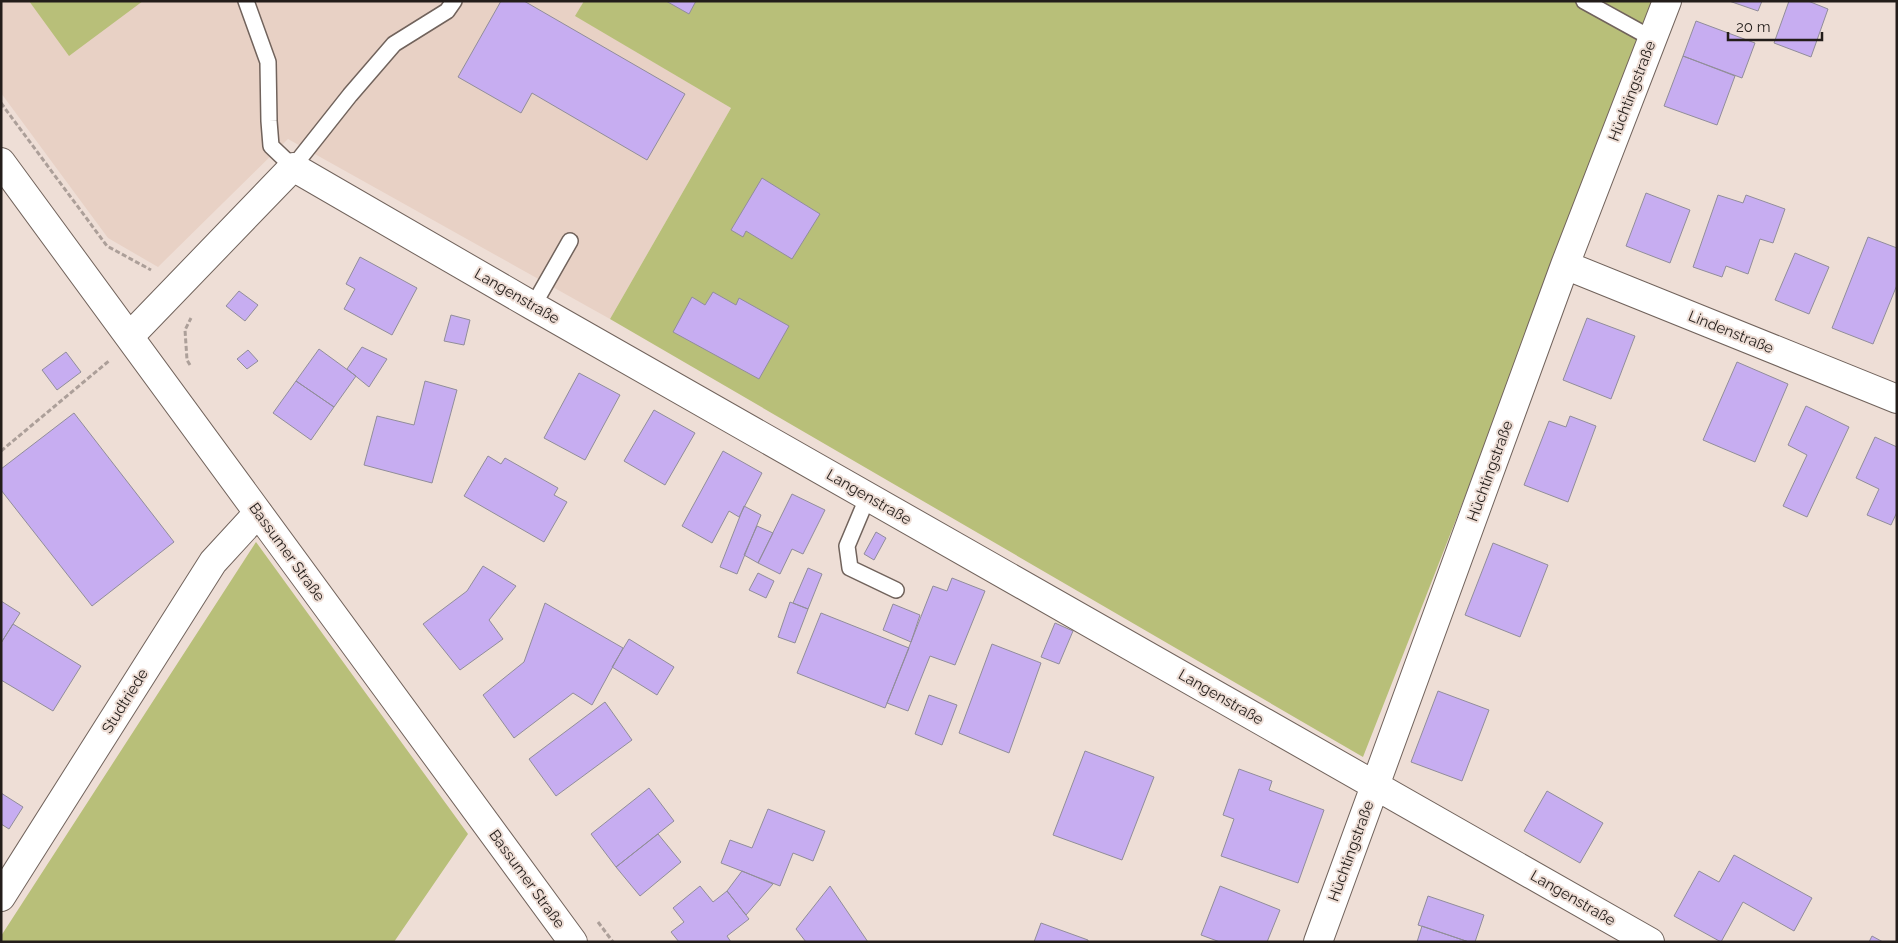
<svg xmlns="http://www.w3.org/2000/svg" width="1898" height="943" viewBox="0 0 1898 943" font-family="Raleway,sans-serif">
<rect width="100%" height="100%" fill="#eeded6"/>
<path fill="#e8d1c5" d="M1,1H584L576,16L731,108L610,319L288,139L158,267L108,238L1,93Z"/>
<path fill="#b8bf79" d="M29,1H143L69,56Z
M584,1H1659L1363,757L610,319L731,108L575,16Z
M256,542L468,834L394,942H1V936Z"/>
<path fill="#c7adf1" stroke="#918d9a" d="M501,1H524L685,94L647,160L532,93L521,113L458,77Z
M666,1H696L689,14Z
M1729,1H1762L1758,11Z
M1789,1H1808L1828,9L1811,57L1774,43Z
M1696,21L1755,43L1742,78L1683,56Z
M1683,56L1735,76L1717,125L1664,106Z
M762,178L820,214L792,259L746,231L743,237L731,230Z
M1646,193L1690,210L1670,263L1626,246Z
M1718,195L1743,203L1746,195L1785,209L1773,243L1760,239L1748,274L1726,266L1722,277L1693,267Z
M1868,237L1897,248V285L1873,344L1832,328Z
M1795,253L1829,267L1809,314L1775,300Z
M360,257L417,288L392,335L344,309L355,289L346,284Z
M239,291L258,305L245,321L226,306Z
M713,292L736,305L739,298L789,326L759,379L673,332L692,297L705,305Z
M451,315L470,320L464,345L444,341Z
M1587,318L1635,336L1611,399L1563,380Z
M362,347L387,359L369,387L347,369Z
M319,349L356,376L334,407L296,381Z
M248,350L258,361L247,369L237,359Z
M66,352L81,372L57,390L42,370Z
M1737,362L1788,384L1755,462L1703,440Z
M579,373L620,395L585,460L544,438Z
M296,381L334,407L311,440L273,413Z
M425,381L457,390L432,483L364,465L377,416L414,425Z
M1806,406L1849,427L1807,517L1783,506L1807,455L1788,445Z
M654,410L695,433L665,485L624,461Z
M74,413L174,542L92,606L1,490V469Z
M1570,416L1596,426L1568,502L1524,485L1549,421L1566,427Z
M1875,437L1897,447V512L1891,525L1867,515L1879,489L1856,478Z
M723,451L762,473L739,517L729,511L712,543L682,526Z
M488,456L501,464L505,458L558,488L554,495L567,502L544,542L464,496Z
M792,494L825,510L803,554L792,549L780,574L758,563Z
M744,506L761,515L737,574L720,567Z
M757,526L773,533L758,563L744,555Z
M876,532L886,538L874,560L864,554Z
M1493,543L1548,565L1520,637L1465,615Z
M483,566L516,586L489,620L503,639L460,670L423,624L467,591Z
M808,568L822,574L808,609L793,603Z
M758,573L774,581L766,598L749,590Z
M952,578L985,591L955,665L930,656L908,711L887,703L933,586L947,591Z
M1,601L20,613L1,643Z
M790,602L808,609L795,643L778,637Z
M545,603L623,648L592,705L573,693L514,738L483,695L524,662Z
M893,604L920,615L911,642L883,630Z
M821,613L909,648L885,708L797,673Z
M1055,623L1073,631L1059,664L1041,657Z
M13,624L81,666L53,711L1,680V643Z
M629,639L674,667L657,695L612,667Z
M992,644L1041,663L1009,753L959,733Z
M1438,691L1489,710L1462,781L1411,762Z
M929,695L957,705L942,745L915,734Z
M605,702L632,740L556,796L529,759Z
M1085,751L1154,777L1122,860L1053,835Z
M1239,769L1272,781L1269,790L1324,810L1298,883L1221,856L1234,819L1223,815Z
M649,788L674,821L616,867L591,834Z
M1547,791L1603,823L1580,863L1524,831Z
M1,793L23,807L9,829L1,824Z
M768,809L825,831L813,861L793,853L780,886L721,863L730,840L752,848Z
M658,834L681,862L640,896L616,867Z
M1734,855L1812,898L1794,931L1743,902L1721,942L1674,916L1699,871L1719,882Z
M742,871L773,884L746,915L727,891Z
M700,886L713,902L727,891L749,919L727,936L731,942H679L671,932L684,922L673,908Z
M830,886L868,942H806L796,929Z
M1220,886L1280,910L1267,942H1220L1201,935Z
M1428,896L1484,915L1475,942H1469L1418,925Z
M1041,923L1088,940V942H1034Z
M1422,926L1469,942H1417Z
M1872,936L1883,942H1869Z"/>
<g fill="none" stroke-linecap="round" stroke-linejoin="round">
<defs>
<path id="service" d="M246,1L268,62L269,121L271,146L293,167L350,95L394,44L447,11L454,1
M1584,1L1653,39
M533,306L570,241
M868,496L847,546L850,568L896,590"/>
<path id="minor" d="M1565,265L1897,399
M130,336L293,167L533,306L1650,942
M1,897L213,562L258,513
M1318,942L1565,265L1667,1"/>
<path id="tertiary" d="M1,162L573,942"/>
</defs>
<use href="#service" stroke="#71635c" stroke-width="18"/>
<use href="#minor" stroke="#71635c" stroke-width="30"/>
<use href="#tertiary" stroke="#71635c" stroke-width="30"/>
<path stroke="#ac9f99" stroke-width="3" stroke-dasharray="5 2.5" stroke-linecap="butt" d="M1,103L107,246L151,270
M190,365L187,360L185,330L191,318
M1,451L110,360
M598,922L613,942"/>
<use href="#service" stroke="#fff" stroke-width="15"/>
<use href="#minor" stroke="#fff" stroke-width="28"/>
<use href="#tertiary" stroke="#fff" stroke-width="28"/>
</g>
<g text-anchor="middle" stroke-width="4" stroke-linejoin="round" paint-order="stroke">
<g font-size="15" fill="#231d1a" stroke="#eeded6">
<text transform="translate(1632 91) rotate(-69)" y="5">Hüchtingstraße</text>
<text transform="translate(517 296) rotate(30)" y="5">Langenstraße</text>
<text transform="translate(1731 332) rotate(22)" y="5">Lindenstraße</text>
<text transform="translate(1490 471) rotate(-70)" y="5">Hüchtingstraße</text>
<text transform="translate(869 497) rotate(30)" y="5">Langenstraße</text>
<text transform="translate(287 552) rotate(54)" y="5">Bassumer Straße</text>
<text transform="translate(1221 697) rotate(30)" y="5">Langenstraße</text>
<text transform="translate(125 701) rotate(-58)" y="5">Studtriede</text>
<text transform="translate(1351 851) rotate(-70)" y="5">Hüchtingstraße</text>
<text transform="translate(527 879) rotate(54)" y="5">Bassumer Straße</text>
<text transform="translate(1573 898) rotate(30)" y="5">Langenstraße</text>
</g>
</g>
<rect width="1898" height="943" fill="none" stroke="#231d1a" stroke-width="5"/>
<path d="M1728 32v8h94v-8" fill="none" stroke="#231d1a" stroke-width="2.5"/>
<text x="1736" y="32" font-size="15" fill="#231d1a" stroke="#eeded6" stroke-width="4" paint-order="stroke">20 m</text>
</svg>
